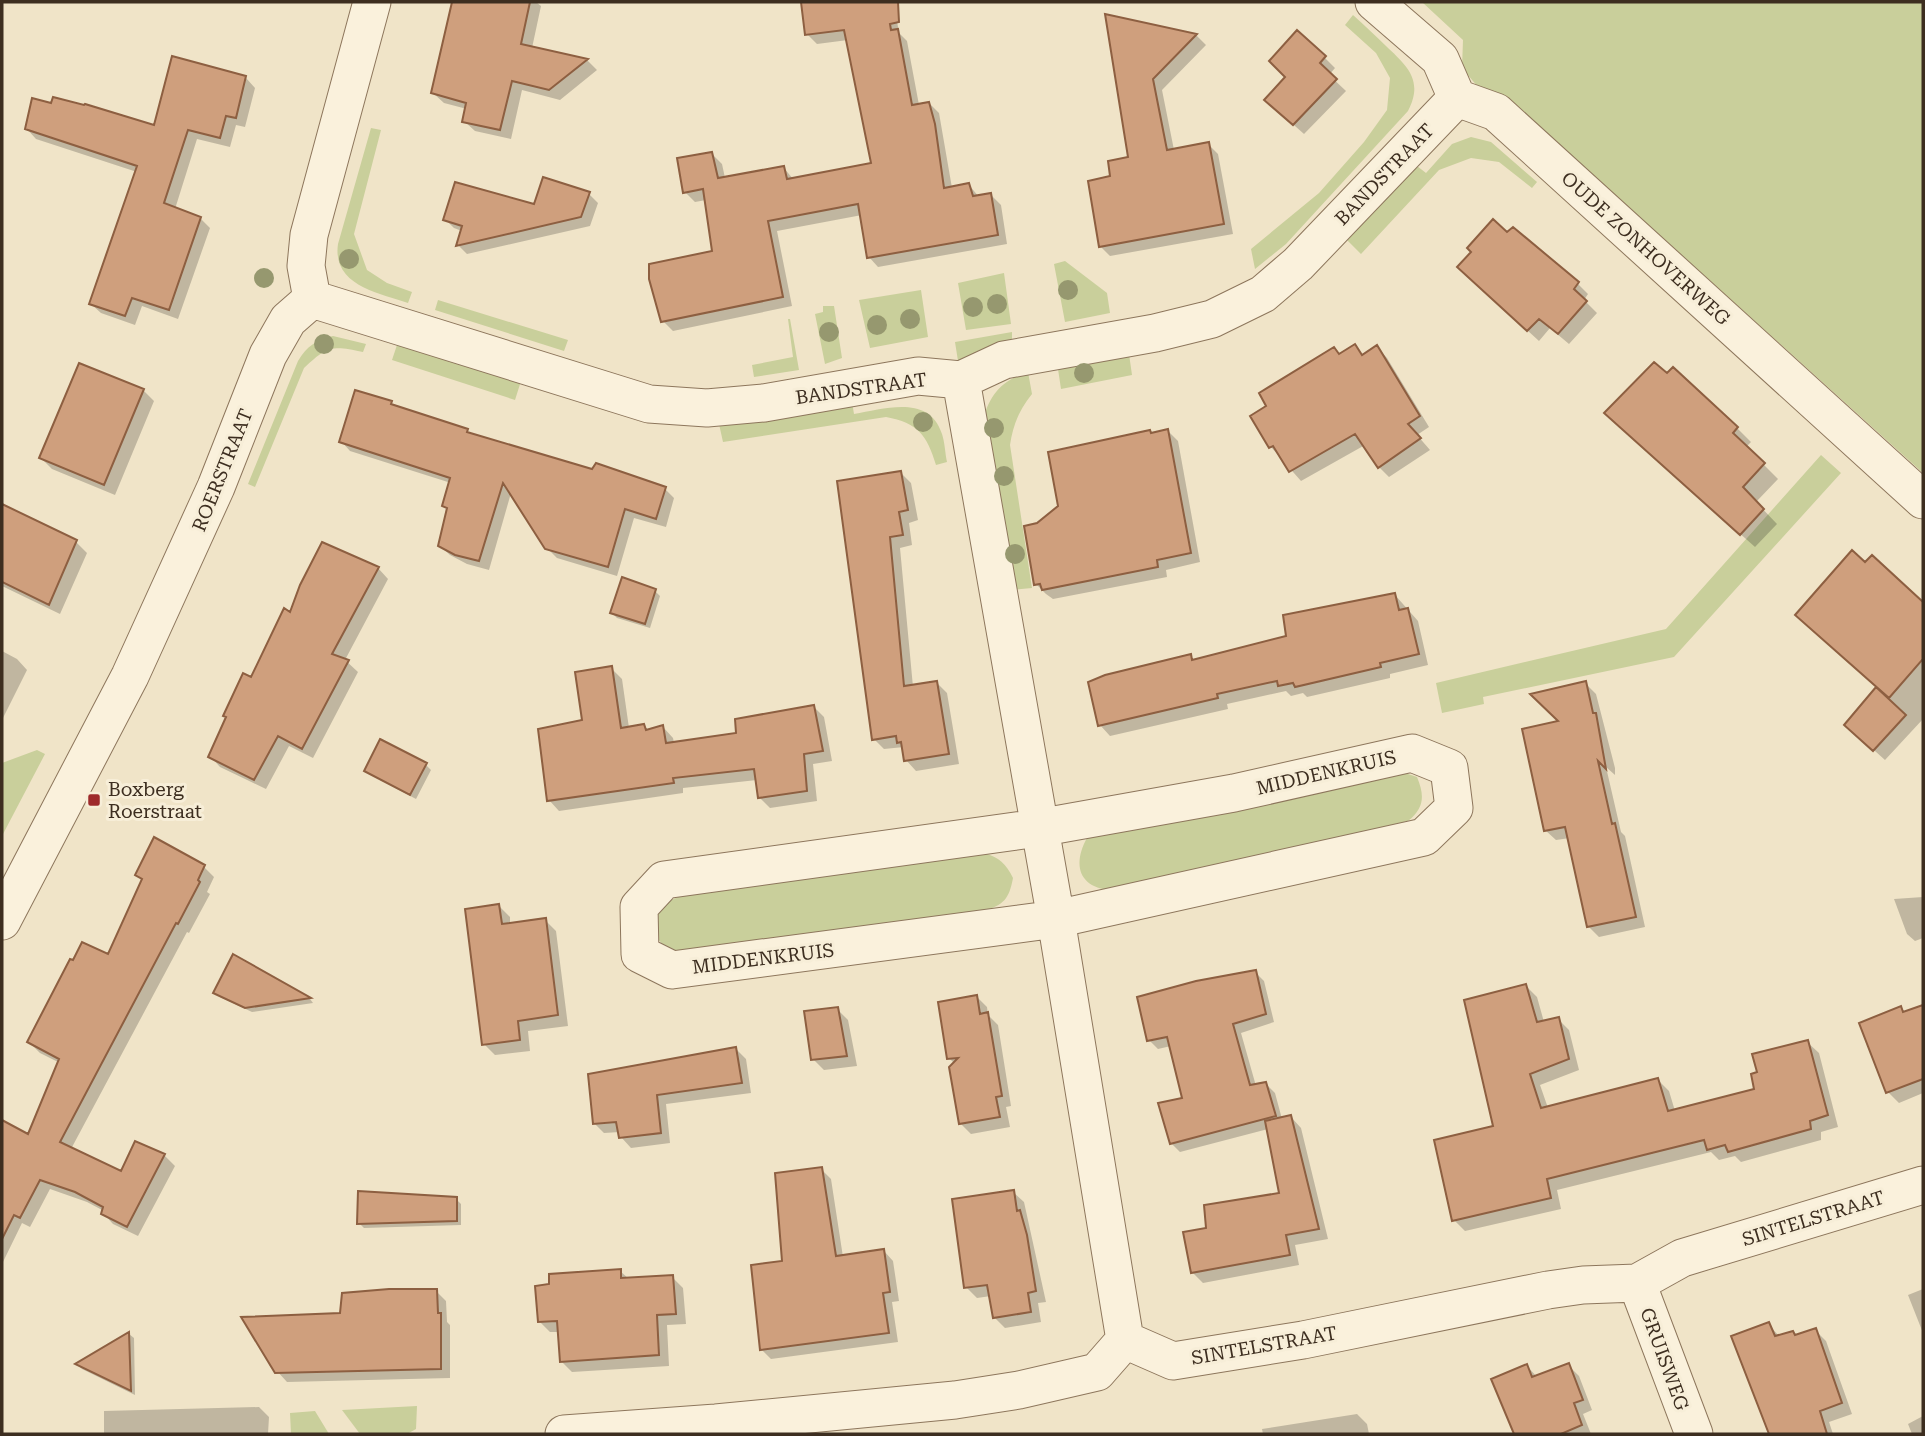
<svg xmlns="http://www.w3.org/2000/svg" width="1925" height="1436" viewBox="0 0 1925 1436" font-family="'Roboto Serif',serif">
<rect width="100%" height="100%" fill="#f0e4c8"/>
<path fill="#c9cf9b" d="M1422,2H1923V473L1511,101L1478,87L1462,68L1463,40Z
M1353,15C1364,25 1375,35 1386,46C1407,66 1424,80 1408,111L1286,244L1255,269L1251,249L1319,193L1364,142L1387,110L1390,78L1376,53L1345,25Z
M371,128L381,130L354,234L367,270L387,283L412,292L408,303C378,293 332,285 338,244Z
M1471,137L1491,142L1537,182L1532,188L1499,162L1471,158L1439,170L1361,254L1347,240L1417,166L1426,173L1452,144Z
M1065,261L1107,293L1110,313L1065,322L1054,264Z
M1004,273L1011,324L966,330L958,283Z
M921,290L928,337L870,348L859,300Z
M438,300L568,340L564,351L435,310Z
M823,306H834L842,358L825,364L815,314L823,312Z
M788,319H790L799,370L754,377L752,365L793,357Z
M1012,332V341L983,349L969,359L958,361L955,342Z
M333,336L366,344L363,352C332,345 327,346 304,368L255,487L248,484L298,361C307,346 316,340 333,336Z
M398,342L521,381L515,400L392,360Z
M1129,354L1132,375L1061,389L1058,369Z
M1028,372L1032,394C1019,410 1013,425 1010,445L1032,588L1012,590L982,423C989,396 1000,381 1028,372Z
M852,402L854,414C885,409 929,394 942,434C945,443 945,453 947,462L936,465C927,435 918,423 886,417L723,442L719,424Z
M1821,455L1841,473L1674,657L1483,697L1484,704L1442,713L1436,683L1666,629Z
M37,750L45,754L2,836V763Z
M1396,770L1417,777C1425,796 1424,808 1408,821L1112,890C1079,888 1072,865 1087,838Z
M984,853C999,857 1006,864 1013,878C1009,899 1004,905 983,911L690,953C685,952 678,952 673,950C643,939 653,904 681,896Z
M417,1406L416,1429L407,1434H360L342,1410Z
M315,1411L329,1434H291L290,1413Z"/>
<path fill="#0003" d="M454,2L495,9L496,2H536L541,6L532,48L587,60L597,70L560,100L522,90L511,139L475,131L464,121L467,109L444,103L433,93Z
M821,2L894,3L899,33L907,41L919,105L929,103L939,113L952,188L969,185L979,197L991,195L1001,205L1007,244L878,267L869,257L862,215L777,231L792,306L673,331L663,321L714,252L706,200L695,202L685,192L712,154L722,164L725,178L783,167L794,180L873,165L848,40L817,44L807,34L803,4Z
M1107,16L1196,35L1206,45L1162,90L1174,150L1208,144L1218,154L1233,234L1110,256L1100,246L1112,177L1130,158Z
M1325,58L1335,68L1329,75L1346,91L1304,134L1277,110Z
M246,78L255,88L245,127L236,125L230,147L197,139L175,209L200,218L210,228L178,319L142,306L135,325L101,313L91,304L137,172L36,139L27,129L155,127Z
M589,194L598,203L590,226L467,254L458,245L462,231L454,228L445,219L535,206Z
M1470,278L1578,284L1588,294L1584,300L1597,313L1569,344L1550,328L1539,341Z
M1354,346L1364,356L1377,347L1387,358L1429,427L1417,435L1430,450L1389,477L1379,467L1365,445L1301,481L1271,447L1340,355Z
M143,390L154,401L115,495L52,469L41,458Z
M391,403L397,408L467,431L471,435L593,471L665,489L674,498L666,527L634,518L617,576L557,558L547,548L511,493L489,570L467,564L450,555L440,546L448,510L444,506L451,483L350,451L341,441Z
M1620,427L1737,428L1751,442L1746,447L1778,479L1756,502L1777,524L1755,547Z
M1168,431L1178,441L1200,562L1166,570L1167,577L1053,599L1046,594L1036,584L1038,525L1150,432L1153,434Z
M901,473L911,483L918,520L909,523L912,545L900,548L913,687L937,683L947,693L959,764L916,771L906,760L904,747L884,749L874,739L839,483Z
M9,509L76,542L87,553L60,614L2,586V524Z
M1872,558L1923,605V719L1885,760L1846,725L1878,687L1866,564Z
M378,568L388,579L345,660L358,672L313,758L289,746L266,789L220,767L210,756L252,680L291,614Z
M655,591L660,596L650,628L617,618L612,613Z
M1395,595L1418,621L1428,665L1390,674V678L1307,697L1303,693L1291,696L1286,691L1227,704L1228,709L1110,736L1100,725L1190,656L1195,661L1288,638Z
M2,651L17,659L27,670L2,720Z
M611,668L622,679L629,728L644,726L649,731L663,727L673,738L674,743L738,735L814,707L824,717L832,761L813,764L817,801L770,808L759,797L757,780L683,788V793L559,811L549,800L584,721Z
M1585,683L1596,694L1615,768V775L1606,767L1621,832L1625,836L1645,927L1599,937L1589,927L1570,838L1556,840L1545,830L1561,722Z
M380,741L426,765L431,770L416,799L371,775L366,770Z
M204,867L214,877L207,892L210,894L189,933L187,932L71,1149L122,1173L136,1143L164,1155L175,1166L138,1236L113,1224L103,1213L104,1211L87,1202L50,1189L30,1227L22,1223L2,1264V1130L6,1124L29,1137L60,1063L40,1053L29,1042L109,957L143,881L137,874Z
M1923,897V938L1915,941L1907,934L1894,899Z
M499,906L510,917V925L545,920L556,931L568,1026L528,1031L530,1051L495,1055L484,1044Z
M234,956L310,999L313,1003L252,1012L220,997L215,992Z
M1255,972L1264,981L1274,1022L1241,1033L1256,1086L1266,1084L1275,1093L1282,1119L1291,1117L1301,1128L1328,1239L1295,1245L1299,1265L1203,1283L1192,1272L1208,1229L1281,1194L1268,1129L1180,1152L1171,1143L1184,1099L1171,1046L1158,1049L1149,1040Z
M1526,986L1537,997L1544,1022L1558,1019L1569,1030L1579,1070L1540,1085L1548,1108L1658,1080L1669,1091L1675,1111L1756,1090L1807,1042L1819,1053L1838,1127L1821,1132V1140L1741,1162L1735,1156L1719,1160L1711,1152L1557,1190L1561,1209L1465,1231L1454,1220L1495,1127Z
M976,996L987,1007L988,1015L998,1025L1011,1106L1006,1107L1010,1127L971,1134L960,1123L955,1064L949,1058Z
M1923,1006V1093L1899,1103L1888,1092L1900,1008L1905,1013Z
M837,1009L848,1020L857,1066L824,1070L813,1059Z
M736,1049L746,1059L751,1093L666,1104L670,1143L631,1148L621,1137L620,1132L604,1133L594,1123Z
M821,1169L831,1179L843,1257L884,1251L893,1261L899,1301L892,1302L898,1342L771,1359L762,1350L784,1263Z
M1013,1192L1024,1202L1046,1302L1038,1303L1041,1322L1005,1328L995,1318L991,1296L977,1298L966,1287Z
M456,1199L461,1204V1225L364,1228L359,1223Z
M620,1271L629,1279L672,1277L683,1288L686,1324L667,1325L669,1366L572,1372L561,1361L560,1332H550L540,1322L551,1286Z
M1923,1289V1333L1908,1295Z
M436,1291L446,1301L447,1322L450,1325V1378L287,1382L277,1371L342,1315Z
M1768,1324L1780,1337L1796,1336L1815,1330L1826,1341L1852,1414L1829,1422L1833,1434H1769L1733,1337Z
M129,1334L134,1338L135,1395L82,1369L78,1365Z
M1568,1365L1579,1376L1592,1410L1583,1414L1591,1434H1516L1493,1380L1527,1366L1537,1377Z
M259,1407L269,1417L268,1434H104V1411Z
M1357,1414L1367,1424L1369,1434H1263L1262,1429Z
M1923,1416V1434H1912L1908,1424Z"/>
<path fill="#cf9f7d" stroke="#8d5f41" stroke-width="2" d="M452,2H530L521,44L588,59L549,90L512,81L500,130L462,122L466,103L431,93Z
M801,2H898L899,22L890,24L891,30L898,29L912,105L929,102L935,124L944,188L969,183L973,196L991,193L998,235L867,258L858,204L768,221L783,297L661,322L649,279V264L712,251L703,189L683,193L677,158L712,152L718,178L784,166L787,179L871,163L844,30L805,35Z
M1105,14L1197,34L1153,79L1167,150L1209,142L1224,224L1099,247L1088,181L1110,176L1108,161L1128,157Z
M1297,30L1326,56L1320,63L1337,79L1293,125L1264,100L1285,77L1269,61Z
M172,56L246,76L236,118L226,116L220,138L188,130L164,203L201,217L169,310L132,298L125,316L89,304L137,166L25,129L32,98L51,103L53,97L84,105L85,104L154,125Z
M543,177L590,192L581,217L456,246L462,226L443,220L455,182L534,204Z
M1493,219L1507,232L1513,227L1579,282L1574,289L1587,301L1558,334L1539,319L1527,331L1457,267L1471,252L1467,248Z
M1355,344L1362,355L1377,345L1420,416L1408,424L1421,438L1378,468L1355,434L1289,472L1273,446L1269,448L1250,416L1266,406L1259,393L1334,347L1339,354Z
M1654,362L1667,373L1673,367L1738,427L1733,433L1765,463L1743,487L1764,509L1740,535L1604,413Z
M79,363L144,389L104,485L39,458Z
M355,390L392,401L391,404L468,429L467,432L592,469L596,463L666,487L656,519L625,509L608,567L545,549L503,483L479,561L455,555L438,546L447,508L442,506L450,478L339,442Z
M1168,429L1191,553L1157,560L1158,567L1042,590L1040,584L1034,585L1024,526L1037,523L1058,506L1048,452L1150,430L1151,433Z
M901,471L908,510L899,512L903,535L890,537L904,686L937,681L949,754L904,761L901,742L897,743L896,736L872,740L837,481Z
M2,504L77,540L49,605L2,582Z
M322,542L379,567L332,654L349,660L302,749L278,736L254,780L208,757L226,717L223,716L243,673L251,677L284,608L290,612L300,585Z
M1852,550L1865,562L1872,555L1923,602V659L1889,698L1795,615Z
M622,577L656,589L645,624L610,613Z
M1395,593L1399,610L1408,608L1419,654L1380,663L1381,667L1295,687L1293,683L1278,686L1277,681L1217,694L1218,698L1098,726L1088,682L1105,675L1191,654L1192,660L1286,636L1283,615Z
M612,666L621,728L644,724L646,730L663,725L666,743L736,733L735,719L814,705L823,751L804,754L807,791L758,798L754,769L673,778L674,783L547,801L538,729L582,720L575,672Z
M1586,681L1593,713H1596L1606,769L1598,761L1612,824L1615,823L1636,917L1587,927L1565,827L1544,831L1522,729L1558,721L1530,694Z
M1876,687L1906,715L1873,751L1844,725Z
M380,739L427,763L410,795L364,771Z
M154,837L205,865L198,880L200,882L178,924L176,923L60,1142L121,1171L135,1141L165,1154L127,1227L101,1214L103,1207L75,1192L40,1180L20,1218L14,1215L2,1239V1120L28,1134L59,1059L27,1042L70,959L73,960L82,942L108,954L142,879L135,875Z
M499,904L502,924L546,918L558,1015L518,1021L520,1040L482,1045L465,909Z
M233,954L311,998L245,1008L213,993Z
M1256,970L1266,1014L1233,1024L1250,1085L1266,1082L1276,1116L1170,1144L1158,1103L1182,1098L1167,1037L1147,1041L1137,997L1196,981Z
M1526,984L1537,1022L1559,1017L1569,1059L1530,1074L1541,1108L1658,1078L1668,1111L1754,1089L1751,1074L1757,1072L1752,1054L1808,1040L1828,1115L1810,1121L1811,1129L1728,1152L1725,1145L1707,1150L1704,1140L1547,1179L1551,1198L1452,1221L1434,1140L1493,1126L1464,1000Z
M977,995L980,1014L988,1012L990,1025L1002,1096L996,1097L1000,1117L959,1124L949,1067L958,1058L947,1059L938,1002Z
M1923,1005V1079L1886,1093L1859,1023L1901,1006L1903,1012Z
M838,1007L847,1056L811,1060L804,1011Z
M736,1047L742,1083L657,1095L661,1133L619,1138L616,1122L593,1124L588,1074Z
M1291,1115L1319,1229L1286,1235L1290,1255L1191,1273L1183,1232L1206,1228L1204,1205L1279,1193L1265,1121Z
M822,1167L836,1256L884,1249L890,1292L883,1293L889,1333L760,1350L751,1265L782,1261L775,1173Z
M1014,1190L1017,1211L1020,1210L1027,1235L1036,1291L1028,1293L1031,1312L993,1318L987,1285L964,1288L952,1199Z
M358,1191L457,1197V1221L357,1224Z
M621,1269V1278L673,1275L676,1314L657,1315L659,1355L560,1362L557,1321L538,1322L535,1286L549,1284V1274Z
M389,1289H437L438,1313H441V1369L275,1373L241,1317L340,1313L342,1293Z
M1769,1322L1775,1336L1793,1331L1795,1335L1816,1328L1842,1403L1820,1411L1827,1434H1769L1731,1336Z
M129,1332L131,1391L75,1364Z
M1569,1363L1583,1400L1574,1403L1582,1425L1561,1434H1514L1491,1379L1527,1364L1532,1377Z"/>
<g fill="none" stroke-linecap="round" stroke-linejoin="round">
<defs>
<path id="minor" d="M1374,2L1440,59L1457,98L1496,112L1923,500
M312,299L649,404L707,408L764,403L918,376L961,380L1004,360L1155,333L1212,319L1263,294L1298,264L1457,98
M961,380L1056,919L1125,1340
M1412,753L1449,768L1454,808L1424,837L1056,919L672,970L640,954L639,907L664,880L1038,828L1234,793Z
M2,921L130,676L216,487L268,355L288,320L312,299L306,266L309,235L372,2
M1637,1283L1694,1434
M564,1434L716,1423L955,1400L1019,1390L1097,1372L1125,1340L1173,1361L1303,1340L1548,1290L1583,1285L1637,1283L1682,1258L1923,1185"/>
</defs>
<use href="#minor" stroke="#8d765c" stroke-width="39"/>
<use href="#minor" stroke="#faf1dc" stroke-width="37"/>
</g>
<g fill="#96986f">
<circle cx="349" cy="259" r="10"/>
<circle cx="264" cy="278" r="10"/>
<circle cx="1068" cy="290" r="10"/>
<circle cx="997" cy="304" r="10"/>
<circle cx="973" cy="307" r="10"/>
<circle cx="910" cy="319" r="10"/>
<circle cx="877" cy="325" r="10"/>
<circle cx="829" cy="332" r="10"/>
<circle cx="324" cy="344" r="10"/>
<circle cx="1084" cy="373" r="10"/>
<circle cx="923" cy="422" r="10"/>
<circle cx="994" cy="428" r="10"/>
<circle cx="1004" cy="476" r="10"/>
<circle cx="1015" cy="554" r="10"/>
</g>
<rect fill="#9e2a2b" stroke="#f7eed8" stroke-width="2.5" x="87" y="793" width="14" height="14" rx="3.5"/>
<g text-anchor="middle" stroke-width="6" stroke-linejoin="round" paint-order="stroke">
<g font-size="19" fill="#3d2e20" stroke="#f7eed8">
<text transform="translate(1384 174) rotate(-46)" y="7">BANDSTRAAT</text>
<text transform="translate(1646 248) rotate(42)" y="7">OUDE ZONHOVERWEG</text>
<text transform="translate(861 388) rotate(-8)" y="7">BANDSTRAAT</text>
<text transform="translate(222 470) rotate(-68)" y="7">ROERSTRAAT</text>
<text transform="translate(1326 772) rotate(-13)" y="7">MIDDENKRUIS</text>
<text transform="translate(763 958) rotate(-7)" y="7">MIDDENKRUIS</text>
<text transform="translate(1813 1218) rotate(-17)" y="7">SINTELSTRAAT</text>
<text transform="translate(1264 1345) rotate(-10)" y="7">SINTELSTRAAT</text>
<text transform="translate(1665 1359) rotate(70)" y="7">GRUISWEG</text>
</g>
<g font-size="19" fill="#3d2e20" stroke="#f7eed8" text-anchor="start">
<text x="108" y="796">Boxberg<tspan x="108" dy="22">Roerstraat</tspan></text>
</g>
</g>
<rect width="1925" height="1436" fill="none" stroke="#3d2e20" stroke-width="7"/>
</svg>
